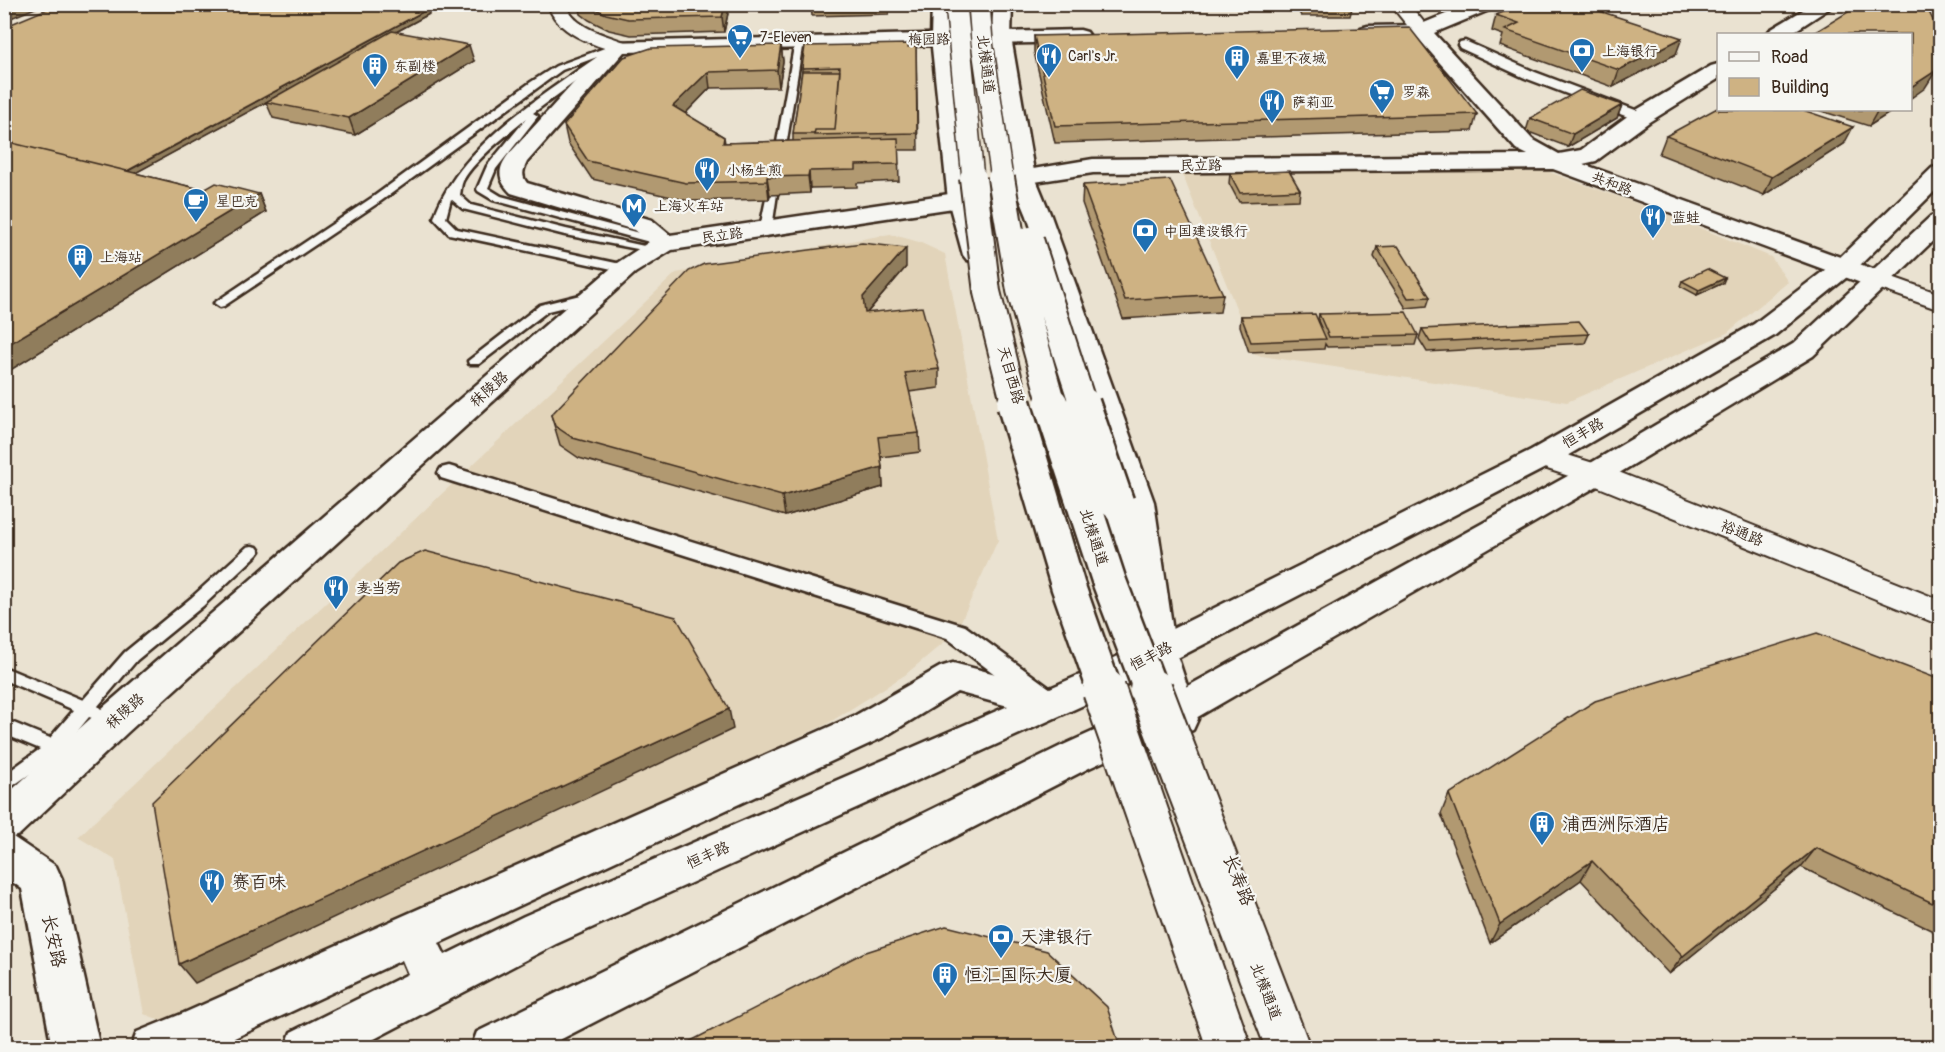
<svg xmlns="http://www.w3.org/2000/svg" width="1945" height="1052" viewBox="0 0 1945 1052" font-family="Pangolin,'LXGW WenKai TC',sans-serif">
<rect width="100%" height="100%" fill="#eae2d1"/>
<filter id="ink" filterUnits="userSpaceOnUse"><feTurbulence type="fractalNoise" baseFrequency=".0167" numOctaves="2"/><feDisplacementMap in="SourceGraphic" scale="12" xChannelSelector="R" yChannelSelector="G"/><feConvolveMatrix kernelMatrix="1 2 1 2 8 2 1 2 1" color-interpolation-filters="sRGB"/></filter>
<g filter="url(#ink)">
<path fill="#e2d4ba" d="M1523,168L1549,172L1661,212L1771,257L1788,282L1727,333L1567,402L1255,355L1181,171Z
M890,234L919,242L945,254L998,540L956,632L905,675L827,724L174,1025L144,1014L115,860L78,837L676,273Z"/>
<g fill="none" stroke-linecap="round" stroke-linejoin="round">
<defs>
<path id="service" d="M799,38L803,41L784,159L779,162L774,159L795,41Z
M618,43L623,46L621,48L604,54L608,57L606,59L533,113L538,116L496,169L488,188L501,196L665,240V244H657L493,200L478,191L477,189L487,166L526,119C508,134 473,161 463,181C461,185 461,190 460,195L471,205L566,229L658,249V253L565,235L463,209L451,199L446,218L457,229L630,266V270L626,272L449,234L434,218C456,149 540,97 597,57L562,70L381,201L224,306L220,307L214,303L373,197L531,82L556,66Z
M772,191L777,194L772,228L766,231L760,228L767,194Z
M592,292L596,293V299L548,311L479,364H469L468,361L540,305Z
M252,546L257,547L260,551L257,555L203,606L137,660L98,706L104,712L101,717L95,719L89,717L66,745L68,749L65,754L57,755L4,792V775L40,749L4,734V719L50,738L74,710L4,680V667L83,700L125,652L191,598L247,547Z"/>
<path id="pedestrian" d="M1465,41L1535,72L1646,114L1648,117L1641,121L1636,120L1525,78L1460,48L1458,45L1460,42Z
M449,466L965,626L1055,692L1059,699L1055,706L1046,709L1037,706L947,638L441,478L438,473L441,468Z"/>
<path id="minor" d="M548,4H566C572,27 605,35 625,42L627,46L625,50L618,52C593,45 555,33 548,4Z
M1390,4H1409L1431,31L1429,35H1415Z
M1878,272L1940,294V310L1869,285L1865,280L1869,275Z
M1542,447L1606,467L1940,600V625L1584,481L1532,464L1527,457L1532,450Z"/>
<path id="tertiary" d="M1470,4H1496L1494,8L1434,33L1532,139L1559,154L1581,150L1633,112L1711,66L1718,64V79L1649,122L1596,161L1583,164L1887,274L1891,280L1887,286L1878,288L1869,286L1553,169L1093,173L1028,183L960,207L672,250L635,273L128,732L19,835L13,837L56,866L62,879L100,1048H52L22,889L4,876V797L100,710L617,263L649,242L634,230L511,193C498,180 497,170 508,155L611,42L1080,30L1087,32L1090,36L1087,40L1080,42L624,52L527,162C523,170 521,176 527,183L652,220L670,235L956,193L1015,172L1093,159L1528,155L1516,149L1417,37L1368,38L1361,36L1358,32L1361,28L1368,26L1419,25Z
M1813,4H1836L1790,34H1767L1770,30Z
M1927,4H1940V11L1929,8Z"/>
<path id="secondary" d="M1940,166V186L1852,273L1774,336L1553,464L1108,694L556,944L357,1048H285L291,1032L408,974L402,960L213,1048H131L137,1032L184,1013L856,715L940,667L953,663L1050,688L1082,674L1531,450L1754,324L1834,263L1932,168ZM957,692L1008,706L524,916L445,955L439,943L884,737Z
M1940,214V234L1813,356L1606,481L1189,722L1089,768L544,1048H471L477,1032L1061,746L1163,700L1584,467L1793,344L1931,216Z"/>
<path id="primary" d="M932,4H950L951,38L972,200L989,255L985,260L976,263L967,260L963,255L948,200L931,38Z
M994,4H1012L1011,37L1035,177L1051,216L1154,502L1176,652L1198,719L1193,730L1179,734L1165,730L1160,719L1140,652L1122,502L1027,216L1011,177L991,37Z"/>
<path id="trunk" d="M1117,492L1128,495L1133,503L1176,652L1171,662L1158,666L1145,662L1140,652L1101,503L1106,495Z"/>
</defs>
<use href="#service" stroke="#3b2a1e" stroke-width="5"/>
<use href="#pedestrian" stroke="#3b2a1e" stroke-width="5"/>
<use href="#minor" stroke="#3b2a1e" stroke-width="4"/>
<use href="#tertiary" stroke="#3b2a1e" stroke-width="5"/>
<use href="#secondary" stroke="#3b2a1e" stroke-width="5"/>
<use href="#primary" stroke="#3b2a1e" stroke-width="5"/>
<use href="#trunk" stroke="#3b2a1e" stroke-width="5"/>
<use href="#service" fill="#f6f6f2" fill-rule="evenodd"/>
<use href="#pedestrian" fill="#f6f6f2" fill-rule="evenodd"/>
<use href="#minor" fill="#f6f6f2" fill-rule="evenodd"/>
<use href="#tertiary" fill="#f6f6f2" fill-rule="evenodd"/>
<use href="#secondary" fill="#f6f6f2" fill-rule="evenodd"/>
<use href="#primary" fill="#f6f6f2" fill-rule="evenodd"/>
<use href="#trunk" fill="#f6f6f2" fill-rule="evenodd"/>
<defs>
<path id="trunk-bridge-far3" d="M956,4L973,179
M979,4L982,42L1002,179"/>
<path id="trunk-bridge-far2" d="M973,178L987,292L1015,405
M1001,178L1020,290L1052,405
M1030,240L1083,405"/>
<path id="trunk-bridge-far1" d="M1014,404L1068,586L1105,691
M1051,404L1109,581L1151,691
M1083,404L1117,503"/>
<path id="trunk-bridge" d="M1104,690L1229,1048
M1151,690L1288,1048"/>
</defs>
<use href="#trunk-bridge-far3" stroke="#3b2a1e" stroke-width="24" stroke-linecap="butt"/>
<use href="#trunk-bridge-far2" stroke="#3b2a1e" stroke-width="30" stroke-linecap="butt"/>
<use href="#trunk-bridge-far1" stroke="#3b2a1e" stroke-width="38" stroke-linecap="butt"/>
<use href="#trunk-bridge" stroke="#3b2a1e" stroke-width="46" stroke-linecap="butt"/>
<use href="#trunk-bridge-far3" stroke="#f6f6f2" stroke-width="21"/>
<use href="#trunk-bridge-far2" stroke="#f6f6f2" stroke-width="26"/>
<use href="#trunk-bridge-far1" stroke="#f6f6f2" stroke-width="33"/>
<use href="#trunk-bridge" stroke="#f6f6f2" stroke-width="42"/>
</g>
<path fill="#b19971" stroke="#3b2a1e" stroke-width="1.5" d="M579,4H730L724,32L631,35L609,30L589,20L581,14Z
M811,4H888L889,14L812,16Z
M1295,4H1353L1350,16H1301Z
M429,14L396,32L474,61L355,135L273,118L266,102L135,173L204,190L259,194L266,212L4,374V27Z
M1496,15L1676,54L1613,87L1500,46L1503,35L1492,31Z
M1034,36L1477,114L1472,131L1055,143L1034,52Z
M781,45L783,61L779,87L710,88L685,114L724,137L725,143L793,141V134L802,71V68L908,47L916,46L918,150H898L899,181L857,183V187L810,188V193L770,195L769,199L689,201L592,179L568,143L564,125L624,57Z
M1622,105L1617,118L1568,147L1526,131L1530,118Z
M1818,110H1894L1869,126Z
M1666,136L1844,144L1764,195L1659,154Z
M1230,174L1300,190L1299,200L1239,202L1229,183Z
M1083,185L1223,294L1220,312L1123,319L1082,203Z
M1377,247L1430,297L1427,306L1406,308L1374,257Z
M906,267L867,313L939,369V388L909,392L919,433L920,452L881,457L883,487L785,516L579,458L560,445L551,415Z
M1682,281L1723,283L1697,295L1680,286Z
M1319,314L1418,335L1415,345L1327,347L1325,344L1324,349L1249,352L1240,326L1241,316L1318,320Z
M1422,329L1589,334L1585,343L1427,352L1419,339Z
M1941,680V935L1801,867L1669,974L1581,880L1490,943L1441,814L1449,794Z"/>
<path fill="#907d5c" stroke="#3b2a1e" stroke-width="1.5" d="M4,4H45L4,21Z
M725,4H730L724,32L722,17Z
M428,9L429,14L115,184L113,179Z
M1682,38L1676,54L1613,87L1619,70Z
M469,45L474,61L355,135L349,118Z
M781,45L783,61L779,87L777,70Z
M1941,61L1939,66L1925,88L1911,98V87Z
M708,72L710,88L676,123L673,106Z
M1622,105L1617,118L1568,147L1573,134Z
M1878,110H1894L1869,126Z
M1853,127L1844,144L1764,195L1772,177Z
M809,171L810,188V193L808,176Z
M767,177L770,195L769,199L767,181Z
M259,194L266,212L4,374V347Z
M906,248V267L864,316L863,297Z
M1725,278L1723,283L1697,295L1699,290Z
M882,467L883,487L785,516L782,496Z
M729,709L733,729L195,983L179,964Z
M1816,848L1801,867L1669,974L1683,956Z
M1592,861L1581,880L1490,943L1500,924Z"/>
<path fill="#ceb283" stroke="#3b2a1e" stroke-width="1.5" d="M59,4H400L428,9L127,171L4,141V27Z
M585,4H725L722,17L628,19L606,14Z
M1523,4H1578L1682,38L1619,70L1505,30L1519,23L1496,15Z
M1861,4H1932V8L1928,10L1941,36V61L1934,72L1911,87V34H1812Z
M1409,27L1477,114L1055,126L1034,36Z
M392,31L469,45L349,118L266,102Z
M908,44V47L916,46L917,133L814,135L815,130H835L840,67L802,68L805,46Z
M781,45L777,70L708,72L673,106L724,137L723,143L898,138L899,164L856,165V170L809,171L808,176L767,177V181L686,183L588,161L564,125L624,57L651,48Z
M802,71H840L835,130H815L814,134H793Z
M1580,90L1622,105L1573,134L1530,118Z
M1719,107V110H1803L1853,127L1772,177L1666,136Z
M4,141L204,190L216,183L259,194L4,347Z
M1289,171L1300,190L1240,193L1230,174Z
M1170,180L1223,294L1125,300L1083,185Z
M862,243L906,248L863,297L865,313L922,307L939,369L905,373L919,433L878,437L882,467L782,496L573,438L555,426L551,415L689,271L704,264Z
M1398,246L1430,297L1408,298L1377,247Z
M1707,269L1725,278L1699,290L1682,281Z
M1406,312L1418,335L1329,337L1319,314Z
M1315,314L1326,339L1251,342L1241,316Z
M1579,321L1589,334L1430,342L1422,329Z
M425,551L676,617L729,709L179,964L152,802L398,563Z
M1817,633L1941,680V907L1816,848L1683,956L1592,861L1500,924L1449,794L1595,701Z
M946,926L1047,951L1107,1007L1120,1047H679L863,953Z"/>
</g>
<defs>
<symbol id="supermarket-pin" viewBox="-11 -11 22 30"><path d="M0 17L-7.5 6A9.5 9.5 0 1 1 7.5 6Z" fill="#1f6fb2" stroke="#f6f6f2"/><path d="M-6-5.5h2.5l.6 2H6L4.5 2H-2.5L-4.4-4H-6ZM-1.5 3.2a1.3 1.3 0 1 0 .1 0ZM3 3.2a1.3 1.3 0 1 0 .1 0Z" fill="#fff"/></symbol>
<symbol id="bank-pin" viewBox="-11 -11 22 30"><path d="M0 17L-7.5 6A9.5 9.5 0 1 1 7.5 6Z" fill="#1f6fb2" stroke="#f6f6f2"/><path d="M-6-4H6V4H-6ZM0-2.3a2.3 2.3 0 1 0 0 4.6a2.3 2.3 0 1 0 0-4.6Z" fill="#fff"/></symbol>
<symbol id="restaurant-pin" viewBox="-11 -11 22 30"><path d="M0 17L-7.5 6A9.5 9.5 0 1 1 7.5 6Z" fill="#1f6fb2" stroke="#f6f6f2"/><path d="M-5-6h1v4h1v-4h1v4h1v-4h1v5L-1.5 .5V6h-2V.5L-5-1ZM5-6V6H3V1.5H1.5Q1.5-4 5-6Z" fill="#fff"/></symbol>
<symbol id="building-pin" viewBox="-11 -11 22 30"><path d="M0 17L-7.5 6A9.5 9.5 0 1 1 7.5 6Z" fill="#1f6fb2" stroke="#f6f6f2"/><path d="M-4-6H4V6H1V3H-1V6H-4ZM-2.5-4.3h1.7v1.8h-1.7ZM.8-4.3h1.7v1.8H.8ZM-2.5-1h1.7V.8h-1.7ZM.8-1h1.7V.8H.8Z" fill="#fff"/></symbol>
<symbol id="cafe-pin" viewBox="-11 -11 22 30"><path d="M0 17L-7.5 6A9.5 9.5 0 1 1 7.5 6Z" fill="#1f6fb2" stroke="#f6f6f2"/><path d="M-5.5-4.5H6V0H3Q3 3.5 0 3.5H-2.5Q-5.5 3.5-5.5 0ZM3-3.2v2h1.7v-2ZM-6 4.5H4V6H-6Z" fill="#fff"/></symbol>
<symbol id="metro-pin" viewBox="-11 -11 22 30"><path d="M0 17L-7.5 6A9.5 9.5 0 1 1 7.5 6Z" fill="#1f6fb2" stroke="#f6f6f2"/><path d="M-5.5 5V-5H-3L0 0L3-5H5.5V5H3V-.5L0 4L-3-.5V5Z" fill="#fff"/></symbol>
</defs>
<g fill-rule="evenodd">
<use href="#supermarket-pin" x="725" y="22" width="30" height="40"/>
<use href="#bank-pin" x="1567" y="36" width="30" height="40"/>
<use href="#restaurant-pin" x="1034" y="41" width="30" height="40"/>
<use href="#building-pin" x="1222" y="43" width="30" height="40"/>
<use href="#building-pin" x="360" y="51" width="30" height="40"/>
<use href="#supermarket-pin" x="1367" y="77" width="30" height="40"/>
<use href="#restaurant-pin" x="1257" y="87" width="30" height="40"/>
<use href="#restaurant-pin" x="692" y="155" width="30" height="40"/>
<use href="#cafe-pin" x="181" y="186" width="30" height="40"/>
<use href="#metro-pin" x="619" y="191" width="30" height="40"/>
<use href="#restaurant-pin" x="1638" y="202" width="30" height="40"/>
<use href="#bank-pin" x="1130" y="216" width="30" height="40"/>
<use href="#building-pin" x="65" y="242" width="30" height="40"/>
<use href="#restaurant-pin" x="321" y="573" width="30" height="40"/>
<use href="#building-pin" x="1527" y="809" width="30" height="40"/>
<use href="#restaurant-pin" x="197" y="867" width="30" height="40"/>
<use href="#bank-pin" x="986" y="922" width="30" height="40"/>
<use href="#building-pin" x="930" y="960" width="30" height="40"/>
</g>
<g text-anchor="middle" stroke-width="4.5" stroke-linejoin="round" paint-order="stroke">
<g font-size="14" fill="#3b2a1e" stroke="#f6f6f2" text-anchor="start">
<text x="760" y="42">7-Eleven</text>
<text x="1602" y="56">上海银行</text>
<text x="1068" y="61">Carl's Jr.</text>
<text x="1256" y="63">嘉里不夜城</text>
<text x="394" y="71">东副楼</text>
<text x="1402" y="97">罗森</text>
<text x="1292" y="107">萨莉亚</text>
<text x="726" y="175">小杨生煎</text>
<text x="216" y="206">星巴克</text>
<text x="654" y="211">上海火车站</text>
<text x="1672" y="222">蓝蛙</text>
<text x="1164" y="236">中国建设银行</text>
<text x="100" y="262">上海站</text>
</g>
<g font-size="14" fill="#3b2a1e" stroke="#f6f6f2">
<text transform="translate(929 39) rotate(-1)" y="5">梅园路</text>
<text transform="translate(1201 165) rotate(-1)" y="5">民立路</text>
<text transform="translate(1612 183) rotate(21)" y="5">共和路</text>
<text transform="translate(722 235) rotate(-8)" y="5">民立路</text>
</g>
<g font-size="15" fill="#3b2a1e" stroke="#f6f6f2">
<text transform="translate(986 64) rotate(83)" y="5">北横通道</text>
<text transform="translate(1011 375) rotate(74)" y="5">天目西路</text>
<text transform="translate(489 389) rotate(-42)" y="5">秣陵路</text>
<text transform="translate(1583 433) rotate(-30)" y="5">恒丰路</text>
<text transform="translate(1742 533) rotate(22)" y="5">裕通路</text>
<text transform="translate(1094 537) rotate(72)" y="5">北横通道</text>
<text transform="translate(1151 656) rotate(-27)" y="5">恒丰路</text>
<text transform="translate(125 711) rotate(-42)" y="5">秣陵路</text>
<text transform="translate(708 855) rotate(-24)" y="5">恒丰路</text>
<text transform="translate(1266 991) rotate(69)" y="5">北横通道</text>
</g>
<g font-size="15" fill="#3b2a1e" stroke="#f6f6f2" text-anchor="start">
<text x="356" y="593">麦当劳</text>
</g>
<g font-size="18" fill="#3b2a1e" stroke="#f6f6f2" text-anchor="start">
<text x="1562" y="830">浦西洲际酒店</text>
<text x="232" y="888">赛百味</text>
<text x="1020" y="943">天津银行</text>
<text x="964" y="981">恒汇国际大厦</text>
</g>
<g font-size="18" fill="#3b2a1e" stroke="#f6f6f2">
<text transform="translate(1239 880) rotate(68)" y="6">长寿路</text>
<text transform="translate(54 941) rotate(78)" y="6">长安路</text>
</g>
</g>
<rect width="1945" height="1052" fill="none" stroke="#f6f6f2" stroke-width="24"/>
<rect x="12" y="12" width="1921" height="1028" fill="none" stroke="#3b2a1e" stroke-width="2" filter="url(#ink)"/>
<rect x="1717" y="33" width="195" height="78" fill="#f6f6f2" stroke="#aba49d" stroke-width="1.5"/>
<rect x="1729" y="52" width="30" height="9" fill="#f6f6f2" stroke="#aba49d" stroke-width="1.5"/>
<text x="1771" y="63" font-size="18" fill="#3b2a1e">Road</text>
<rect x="1729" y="78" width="30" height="18" fill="#ceb283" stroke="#aba49d" stroke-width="1.5"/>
<text x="1771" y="93" font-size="18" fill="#3b2a1e">Building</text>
</svg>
